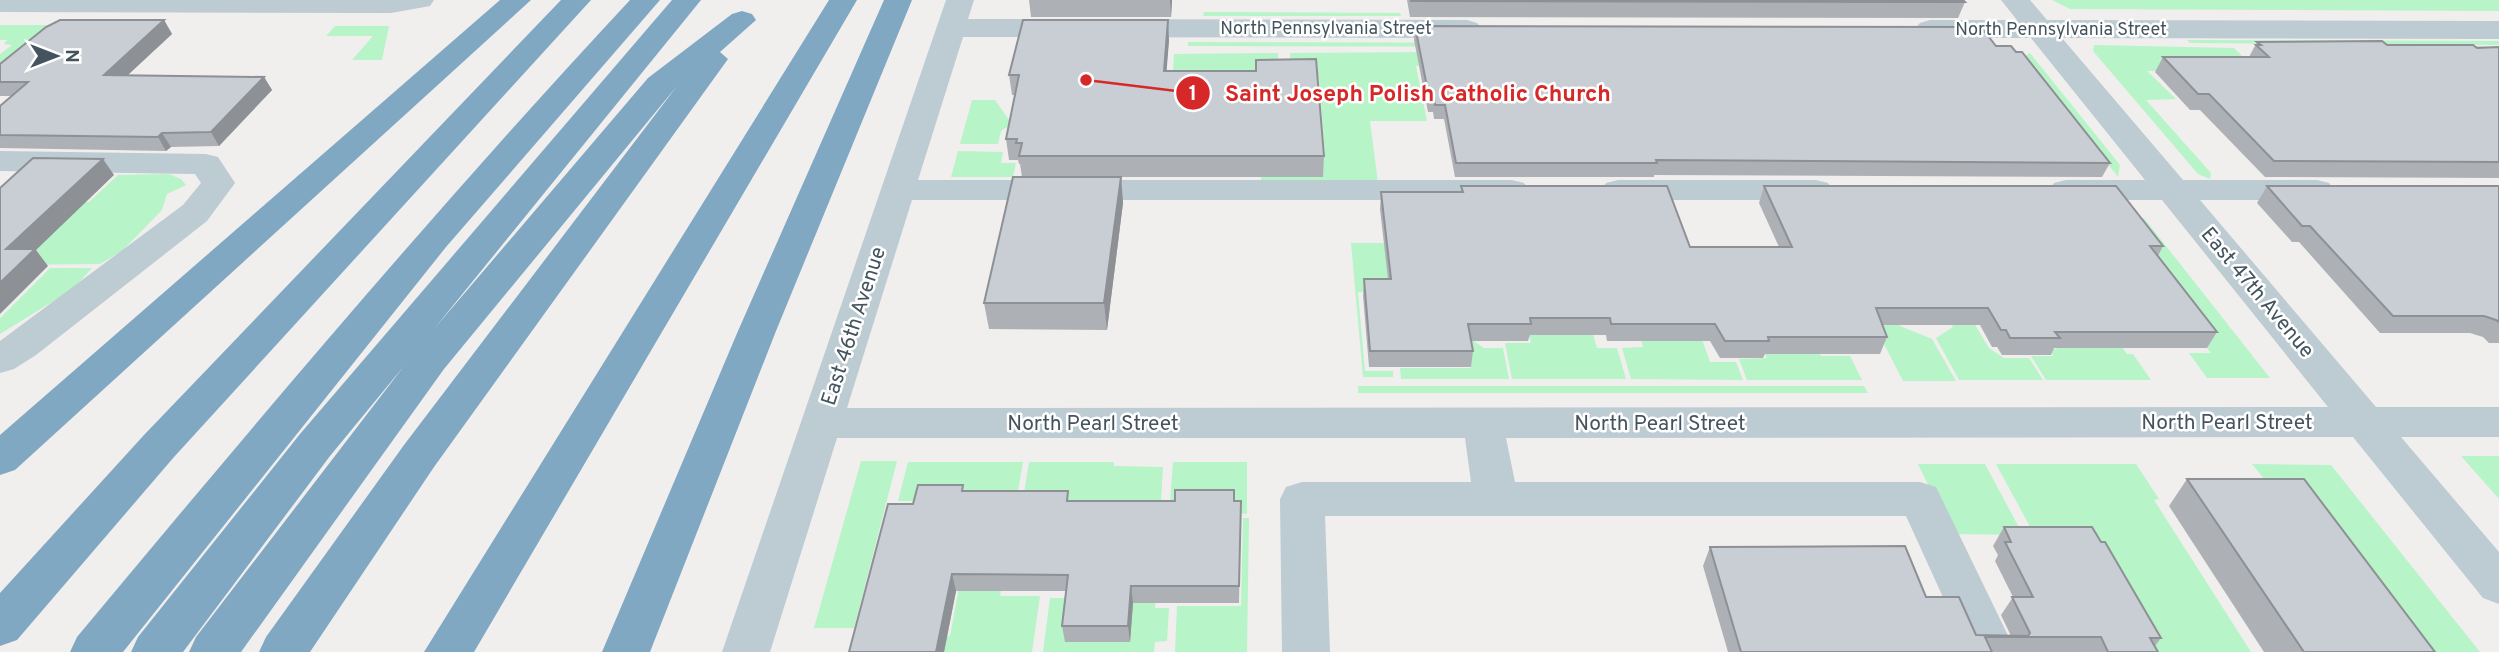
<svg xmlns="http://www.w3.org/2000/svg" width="2499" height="652" viewBox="0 0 2499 652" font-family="Overpass,sans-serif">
<rect width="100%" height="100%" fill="#f1eeee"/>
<path fill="#b7f4c8" d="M2052,0H2499V11L2070,9Z
M1204,12L1400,13L1401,16H1203Z
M0,25H73L0,83V54L12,45L4,44L7,40H0Z
M335,26H389L382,60H352L373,36H326Z
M2187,40L2499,41V45L2190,43Z
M1188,42L1642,43L1643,47L1188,46Z
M2094,45L2234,48L2281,94L2223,71H2147L2176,99L2146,100L2211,173L2210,179L2198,174L2093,51Z
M1435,52L1424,65L1416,66L1427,121H1370L1378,183H1261V155L1325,154L1319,78H1301L1291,69L1290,53Z
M1278,53L1279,69L1171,102L1174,54Z
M2030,53L2120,165L2118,177L2023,57Z
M972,100H995L1012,124L1001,131L998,144H960Z
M958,151L1003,152L1001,163H1016L1013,177H951Z
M169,174L181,179L186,185L167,194L162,210L122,251L100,264L0,265V215L53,202H89L118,175Z
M1811,202L2061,261L2127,354H2133L2151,380H2046L2031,356H2053L2050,349H2057L2021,293L1957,295L1989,348L2004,358H2029L2043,380H1959L1936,338L1953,327L1947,316L1856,244L1900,326L1932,339L1956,381H1903Z
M2122,218H2144L2270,378H2207L2189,353H2211L2143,263Z
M1351,243H1429L1466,293L1358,292L1365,371H1393V377H1363Z
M1573,262L1597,348H1617L1626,379H1512L1505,343H1531L1529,334Z
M50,268H92L73,289L0,334V318Z
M1781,270L1821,356H1850L1862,380H1747L1739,359L1767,358L1763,351Z
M1679,274L1710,362H1736L1743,380L1631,379L1622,348L1643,347L1640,336Z
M1459,296H1467L1475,342L1484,348H1503L1509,379H1401L1400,368H1471Z
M1358,386H1864L1868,393H1358Z
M2461,456H2499V499Z
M861,461H897L854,628H814Z
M908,462H1023L1000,596H1040L1032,652H931L934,637L950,636L972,518L969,501H898Z
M1029,462H1114V466L1163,467L1155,608H1169L1167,641L1155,642L1154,652H1043L1050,598H1095L1022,505Z
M1173,462H1247V514L1170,503Z
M1918,464H1985L2023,535L1952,534Z
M1996,464H2136L2159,499L2154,500L2251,652H2148L2034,534Z
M2252,464L2331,465L2480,652H2405Z
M1243,518H1249L1247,652H1175L1177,606H1241Z"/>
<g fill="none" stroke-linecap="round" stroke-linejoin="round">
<path fill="#bdcbd2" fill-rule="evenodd" d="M0,0H434L430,6L391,13L0,12Z
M946,0H974L968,19L1467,20L1477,23L1482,29L1477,35L1467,38L963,37L918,180H1512L1524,183L1529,190L1524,197L1512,200H912L847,408L2328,407L2162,200H2066L2054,197L2049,190L2054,183L2066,180H2145L2031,38H1930L1920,35L1915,29L1920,23L1930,20H2017L2001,0H2030L2047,20L2499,21V39L2062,38L2183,180H2317L2329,183L2334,190L2329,197L2317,200H2200L2376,407H2499V437H2401L2499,552V604L2483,598L2353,437L1506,438L1515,482H1920L1936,487L2016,652H1968L1906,516H1325L1330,652H1282L1280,499L1286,487L1302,482H1471L1465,438H837L770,652H722Z
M0,151L206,154L218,157L235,183L207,221L36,355L14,369L0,373V341L183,205L201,183L195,174L0,171Z
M1618,180H1816L1828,183L1833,190L1828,197L1816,200H1618L1606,197L1601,190L1606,183Z"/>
<path fill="#80a8c3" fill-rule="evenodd" d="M500,0H531L15,470L0,475V435Z
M561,0H591L174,457L17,640L0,646V593L144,435Z
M630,0H660L446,247L123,652H70L77,637C257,421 438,206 630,0Z
M672,0H701L434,329L648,78L732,14L742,11L752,14L756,20L720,52L728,59L434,467L310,652H259L266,637L404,445L677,86L444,369L241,652H189L196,637L404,366L330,456L183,652H131L138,637L300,434Z
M829,0H857L474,652H424Z
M884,0H912L776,331L650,652H602L738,331Z"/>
</g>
<path fill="#adb1b6" d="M1029,0H1172L1171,17H1031Z
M1407,0H1963L1965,2L1958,18L1410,17Z
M164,20L172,34L127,75L264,77L272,90L219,146L171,147L166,151L0,148V106L12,96H0V64Z
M1415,26L1996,46L2110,163L2102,177L1654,175V177H1455L1444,119H1434L1433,112H1428L1414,40Z
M1169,40L1166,71L1324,156L1323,177H1121L1123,203L1107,330L989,329L984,303L1022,177L1020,164H1019L1018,160H1009L1006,139L1015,95H1012L1009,75Z
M2257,42L2499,47V178L2265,177L2200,110H2190L2155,72L2163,57H2249Z
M1461,186L1690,247H1779L1759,203L1764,186L2163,246L2158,256L2217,332L2207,348H2054L2051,355H2002L1997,347H1992L1980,325H1882L1887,337L1880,354H1765L1763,358H1720L1710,341H1607L1606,335H1530L1528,341H1471L1473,351L1471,367H1369L1363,296L1364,279H1388L1380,209L1381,192H1461Z
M2267,186H2499V343H2489L2483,337L2470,333H2380L2299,242H2292L2257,203Z
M2187,479L2435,652H2264L2169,506Z
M964,491L1069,501H1241L1239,603H1133L1130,642H1065L1062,626L1066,591H956L944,652H849L913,504Z
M2004,527L2161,638L2155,646L2158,652H1728L1703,566L1710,547L1926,597L1976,635L2011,636L2001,615L2013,597L1995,561L1998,555L1993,546Z"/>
<path fill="#8d9094" d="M1170,0H1172L1171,17Z
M164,20L172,34L113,89L104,75Z
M1168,20L1169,40L1165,92L1164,71Z
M264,77L272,90L219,146L211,132Z
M162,133L171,147L166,151L158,137Z
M103,159L114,175L36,250L48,266L0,314V283L6,249Z
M1121,177L1123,203L1107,330L1104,303Z
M952,574L956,591L944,652H936Z
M1131,586L1133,603L1130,642L1128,626Z"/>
<path fill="#c9ced4" stroke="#8d9094" stroke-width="2" d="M1411,0H1963L1965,2L1411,1Z
M60,20H164L104,75L264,77L211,132L162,133L158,137L0,135V106L28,82H0V64L46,27Z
M1023,20H1168L1164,71H1256V60L1316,59L1324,156H1019L1022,143H1016L1017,139H1006L1019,75H1009Z
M1415,26L1981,27L1996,46H2011L2016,52H2022L2110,163L1656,160L1657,163H1456L1445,105H1435L1434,97H1429Z
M2382,41L2387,45H2473L2477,48L2499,47V162L2274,161L2209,94H2198L2163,57H2269L2256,45H2261L2257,42Z
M33,158L103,159L6,249H35L0,283V188Z
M1013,177H1121L1104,303H984Z
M1461,186H1667L1690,247H1792L1764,186H2116L2163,246H2150L2217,332H2055L2060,338H2010L2006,330H2001L1988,308H1876L1887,337H1768L1769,341H1725L1715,324H1611L1610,318H1530L1531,324H1468L1473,351H1370L1364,279H1391L1381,192H1463Z
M2267,186H2499V322L2496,320L2484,316H2393L2310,226H2302Z
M2187,479H2304L2435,652H2304Z
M918,485H963L962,491H1068L1067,501H1175V490H1234V501H1241L1239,586H1131L1128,626H1062L1068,575L952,574L936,652H849L888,504H913Z
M2004,527H2092L2101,542H2105L2161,638H2150L2158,652H2108L2101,637H1985L1992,652H1741L1710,547L1905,546L1926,597H1959L1976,635L2028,636L2030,633L2012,597H2033L2005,542H2011Z"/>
<g text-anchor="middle" stroke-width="5" stroke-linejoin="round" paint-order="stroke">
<g font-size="18" fill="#44545e" stroke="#fff">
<text x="1326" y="34">North Pennsylvania Street</text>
<text x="2061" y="35">North Pennsylvania Street</text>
</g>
<g font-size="21" fill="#44545e" stroke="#fff">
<text transform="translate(2258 292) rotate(50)" y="7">East 47th Avenue</text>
<text transform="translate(853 326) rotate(-72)" y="7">East 46th Avenue</text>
<text x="2227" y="429">North Pearl Street</text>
<text x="1093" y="430">North Pearl Street</text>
<text x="1660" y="430">North Pearl Street</text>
</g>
</g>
<path fill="none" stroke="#d62828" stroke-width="2.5" d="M1086 80L1193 93"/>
<g fill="#d62828" stroke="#fff" stroke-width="2.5">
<circle cx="1086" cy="80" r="7"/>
<circle cx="1193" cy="93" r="18"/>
</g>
<g font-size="21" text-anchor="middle" font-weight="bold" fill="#fff">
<text x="1193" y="100">1</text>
</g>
<g font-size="23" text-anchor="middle" font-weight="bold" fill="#d62828" stroke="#fff" stroke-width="5" stroke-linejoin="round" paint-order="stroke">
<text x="1418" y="101">Saint Joseph Polish Catholic Church</text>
</g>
<g transform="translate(56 56) rotate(90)" stroke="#ffffff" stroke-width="5" paint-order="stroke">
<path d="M0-5L12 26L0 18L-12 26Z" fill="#44545e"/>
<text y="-10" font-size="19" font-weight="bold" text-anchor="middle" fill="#44545e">N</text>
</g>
</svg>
